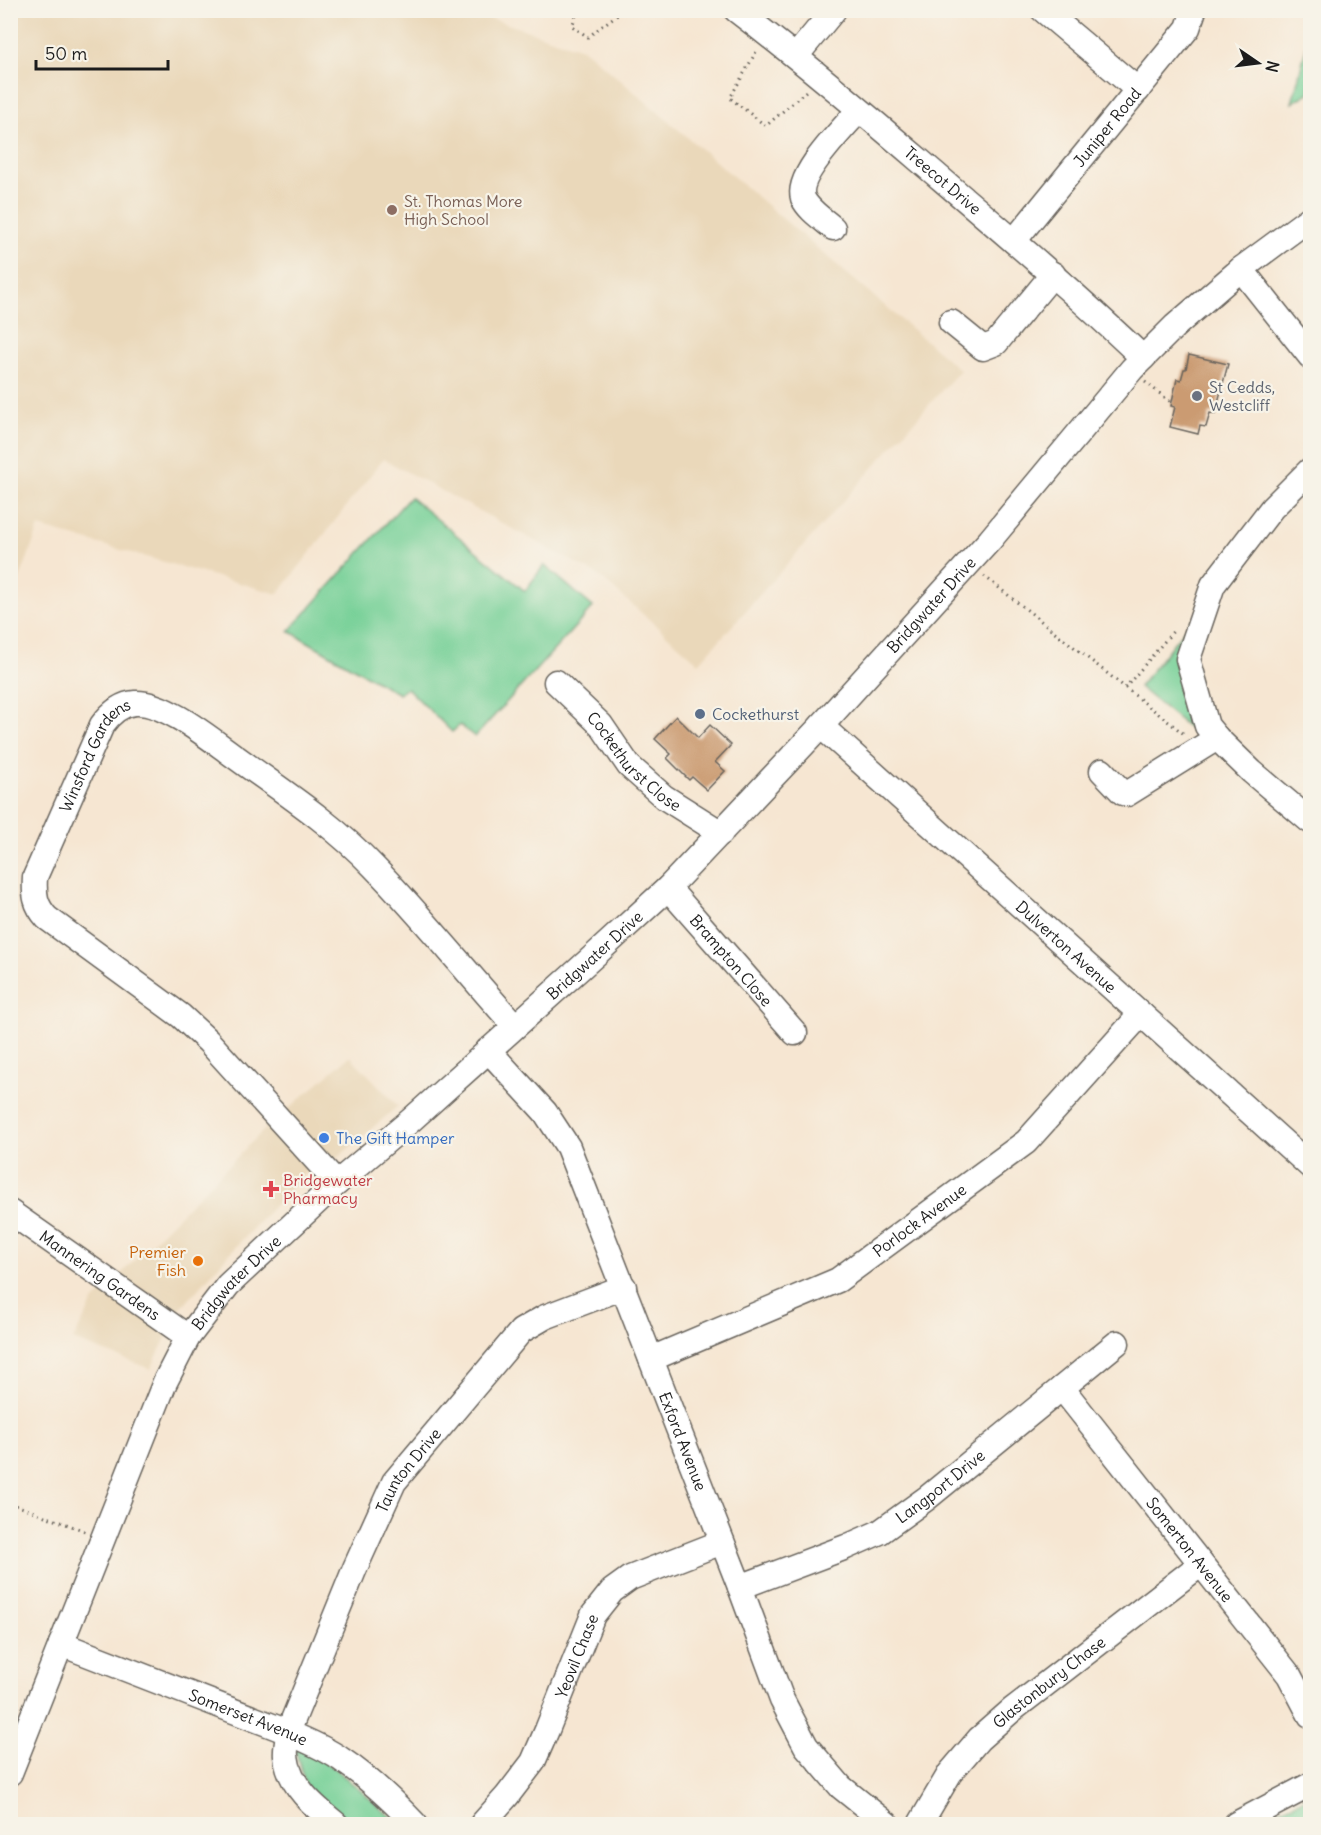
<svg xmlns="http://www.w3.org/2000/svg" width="1321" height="1835" viewBox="0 0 1321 1835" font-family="Delius,sans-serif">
<rect width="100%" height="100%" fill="#f7f3e8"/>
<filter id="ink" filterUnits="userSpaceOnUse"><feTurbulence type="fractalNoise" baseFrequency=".0167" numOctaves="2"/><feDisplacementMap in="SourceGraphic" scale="12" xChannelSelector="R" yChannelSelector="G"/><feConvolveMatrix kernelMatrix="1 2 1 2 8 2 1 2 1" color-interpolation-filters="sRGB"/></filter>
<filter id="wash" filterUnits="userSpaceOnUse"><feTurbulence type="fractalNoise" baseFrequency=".008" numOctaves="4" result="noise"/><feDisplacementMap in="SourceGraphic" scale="24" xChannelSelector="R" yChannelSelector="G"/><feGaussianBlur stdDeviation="1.35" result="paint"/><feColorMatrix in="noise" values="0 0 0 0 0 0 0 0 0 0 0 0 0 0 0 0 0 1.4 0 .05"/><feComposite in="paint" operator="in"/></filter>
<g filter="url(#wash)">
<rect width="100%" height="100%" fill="#f6e6d2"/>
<path fill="#ead8ba" d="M11,10L469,11L585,50L960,370L699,663L598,575L383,459L278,594L39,527L13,597H11Z
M350,1056L398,1106L336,1159L303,1175L227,1256L178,1312L151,1369L73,1340L93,1302L267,1127Z"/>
<path fill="#76d097" stroke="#49765a" stroke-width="1.5" d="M1310,33V92L1292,103Z
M410,497L525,591L544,565L593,607L475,737L460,725L452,732L407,688L399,694L289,631Z
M1192,620L1193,710L1199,736L1139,687Z
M303,1747L338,1771L399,1824H344L307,1790L295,1749Z
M1310,1797V1824H1242Z"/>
<g id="blocks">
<path fill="#cb9b72" d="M1189,355L1228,364L1215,414L1210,413L1206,427L1200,426L1198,434L1170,427L1175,407L1171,406L1177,379L1181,380L1184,369H1186Z
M676,716L698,738L710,725L731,745L715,762L725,771L707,790L692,777L689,780L667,758L671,754L655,739Z"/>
</g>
</g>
<g filter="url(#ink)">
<use href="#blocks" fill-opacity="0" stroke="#68635c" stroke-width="1.5"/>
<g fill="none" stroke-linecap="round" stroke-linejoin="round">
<defs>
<g id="minor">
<path id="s1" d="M736,10C799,58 859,109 919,160C995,225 1071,289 1143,358"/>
<path d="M1043,10L1138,90"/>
<path d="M796,56L834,10"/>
<path d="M833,228C824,220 808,210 803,198C795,175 845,127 859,110"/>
<path id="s2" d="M1014,241L1188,28L1194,10"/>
<path d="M1241,269L1310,356"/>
<path d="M951,322L983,348L996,343L1053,274"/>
<path d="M1310,470L1272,508L1213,585L1188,659L1207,726L1217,738L1252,772L1310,821"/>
<path id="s3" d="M556,682L601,725L629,766L664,797L721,833"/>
<path id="s4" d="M821,726L1310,1166"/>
<path d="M1102,771L1123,793L1127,794L1217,738"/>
<path id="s5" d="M668,888L795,1033"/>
<path id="s6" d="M488,1050L545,1112L568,1147L740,1587L782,1700L806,1746L841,1787L887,1824"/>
<path id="s7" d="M337,1183L208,1041L181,1016L47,918C35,905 34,895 35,877L102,725C110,714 120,704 135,703C163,701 208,737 230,753C279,789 331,822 373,866C423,917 467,973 515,1026"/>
<path id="s8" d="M10,1212L188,1337"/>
<path id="s9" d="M651,1359L838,1280L1026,1142L1141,1014"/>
<path id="s10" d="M1062,1388L1289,1675L1310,1715"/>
<path id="s11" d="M740,1587L846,1547L880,1532L927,1498L1117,1343"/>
<path id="s12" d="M61,1644L288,1732C306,1741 326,1748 342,1760C369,1778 393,1801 415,1824"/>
<path id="s13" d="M10,1773L165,1382L188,1337L228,1285L337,1183L410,1121L595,955L668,888L821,726L990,540L1132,369L1175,326L1241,269L1310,218"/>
<path id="s14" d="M336,1824C315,1807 289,1786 286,1756C285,1749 288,1740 288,1732L355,1568L394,1482L521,1331L545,1317L624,1287"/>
<path id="s15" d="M482,1824L507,1796L533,1762L547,1730L593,1615L612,1591L630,1578L722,1542"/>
<path id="s16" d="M920,1824L950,1773L979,1739L1012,1710L1201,1564"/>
<path d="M1236,1824L1310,1785"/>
</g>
</defs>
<use href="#minor" stroke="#68635c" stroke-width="27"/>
<path stroke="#68635c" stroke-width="3" stroke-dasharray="1.5 4.5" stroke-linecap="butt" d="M578,10L572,26L588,37L623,10
M756,52L730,98L766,126L806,91
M1145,382L1172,403
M984,576L1184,734
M1125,688L1175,629
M10,1503L85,1531"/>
<use href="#minor" stroke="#fff" stroke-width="24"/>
</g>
</g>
<circle fill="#8d6e63" stroke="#f7f3e8" stroke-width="2" cx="392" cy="210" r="6"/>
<circle fill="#6b7280" stroke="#f7f3e8" stroke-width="2" cx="1197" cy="396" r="6"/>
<circle fill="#5c6f8a" stroke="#f7f3e8" stroke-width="2" cx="700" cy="714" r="6"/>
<circle fill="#3f7fe0" stroke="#f7f3e8" stroke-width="2" cx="324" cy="1138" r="6"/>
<path fill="#e0444e" stroke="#f7f3e8" stroke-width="2" d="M268 1180h6v6h6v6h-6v6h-6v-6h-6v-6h6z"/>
<circle fill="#e8710a" stroke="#f7f3e8" stroke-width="2" cx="198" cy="1261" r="6"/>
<g text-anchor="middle" stroke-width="4.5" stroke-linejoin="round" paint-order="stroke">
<g font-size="16" fill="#1c1c1c" stroke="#f7f3e8">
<text dy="6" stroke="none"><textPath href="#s2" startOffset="147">Juniper Road</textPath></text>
<text dy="6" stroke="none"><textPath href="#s1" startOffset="268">Treecot Drive</textPath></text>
<text dy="6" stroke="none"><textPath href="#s13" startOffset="1516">Bridgwater Drive</textPath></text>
<text dy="6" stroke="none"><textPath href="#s7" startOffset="576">Winsford Gardens</textPath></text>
<text dy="6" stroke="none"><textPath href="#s3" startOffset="112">Cockethurst Close</textPath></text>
<text dy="6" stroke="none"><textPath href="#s4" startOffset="330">Dulverton Avenue</textPath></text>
<text dy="6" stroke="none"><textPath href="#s13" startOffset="1030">Bridgwater Drive</textPath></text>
<text dy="6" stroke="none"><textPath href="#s5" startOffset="96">Brampton Close</textPath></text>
<text dy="6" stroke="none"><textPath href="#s9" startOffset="304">Porlock Avenue</textPath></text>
<text dy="6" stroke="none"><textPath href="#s8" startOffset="110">Mannering Gardens</textPath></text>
<text dy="6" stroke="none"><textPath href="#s13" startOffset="544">Bridgwater Drive</textPath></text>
<text dy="6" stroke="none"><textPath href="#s6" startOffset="442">Exford Avenue</textPath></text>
<text dy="6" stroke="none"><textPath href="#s14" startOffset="400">Taunton Drive</textPath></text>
<text dy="6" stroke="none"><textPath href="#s11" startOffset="226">Langport Drive</textPath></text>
<text dy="6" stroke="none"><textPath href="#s10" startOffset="206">Somerton Avenue</textPath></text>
<text dy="6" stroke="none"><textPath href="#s15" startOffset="195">Yeovil Chase</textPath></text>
<text dy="6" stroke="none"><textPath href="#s16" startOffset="194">Glastonbury Chase</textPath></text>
<text dy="6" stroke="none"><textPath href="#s12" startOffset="201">Somerset Avenue</textPath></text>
</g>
<g font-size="16" fill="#785e54" stroke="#f7f3e8" text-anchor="start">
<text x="404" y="207">St. Thomas More<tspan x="404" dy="18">High School</tspan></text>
</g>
<g font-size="16" fill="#5b616d" stroke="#f7f3e8" text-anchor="start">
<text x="1209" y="393">St Cedds,<tspan x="1209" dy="18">Westcliff</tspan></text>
</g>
<g font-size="16" fill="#4e5e75" stroke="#f7f3e8" text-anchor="start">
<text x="712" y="720">Cockethurst</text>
</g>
<g font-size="16" fill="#366cbe" stroke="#f7f3e8" text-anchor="start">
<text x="336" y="1144">The Gift Hamper</text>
</g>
<g font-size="16" fill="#be3a42" stroke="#f7f3e8" text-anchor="start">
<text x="283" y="1186">Bridgewater<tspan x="283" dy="18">Pharmacy</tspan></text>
</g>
<g font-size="16" fill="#c56008" stroke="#f7f3e8" text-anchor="end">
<text x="186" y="1258">Premier<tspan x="186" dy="18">Fish</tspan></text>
</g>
</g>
<rect width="1321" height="1835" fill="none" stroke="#f7f3e8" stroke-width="36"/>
<g transform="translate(1258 63) rotate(104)" stroke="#f7f3e8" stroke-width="4.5" paint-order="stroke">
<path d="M0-4.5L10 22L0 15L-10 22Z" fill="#1c1c1c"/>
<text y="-9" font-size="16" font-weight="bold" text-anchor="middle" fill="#1c1c1c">N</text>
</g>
<path d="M36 60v9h132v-9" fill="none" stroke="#1c1c1c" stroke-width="3"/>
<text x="45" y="60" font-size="18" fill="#1c1c1c" stroke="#f7f3e8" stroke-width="4.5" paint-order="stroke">50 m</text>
</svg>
